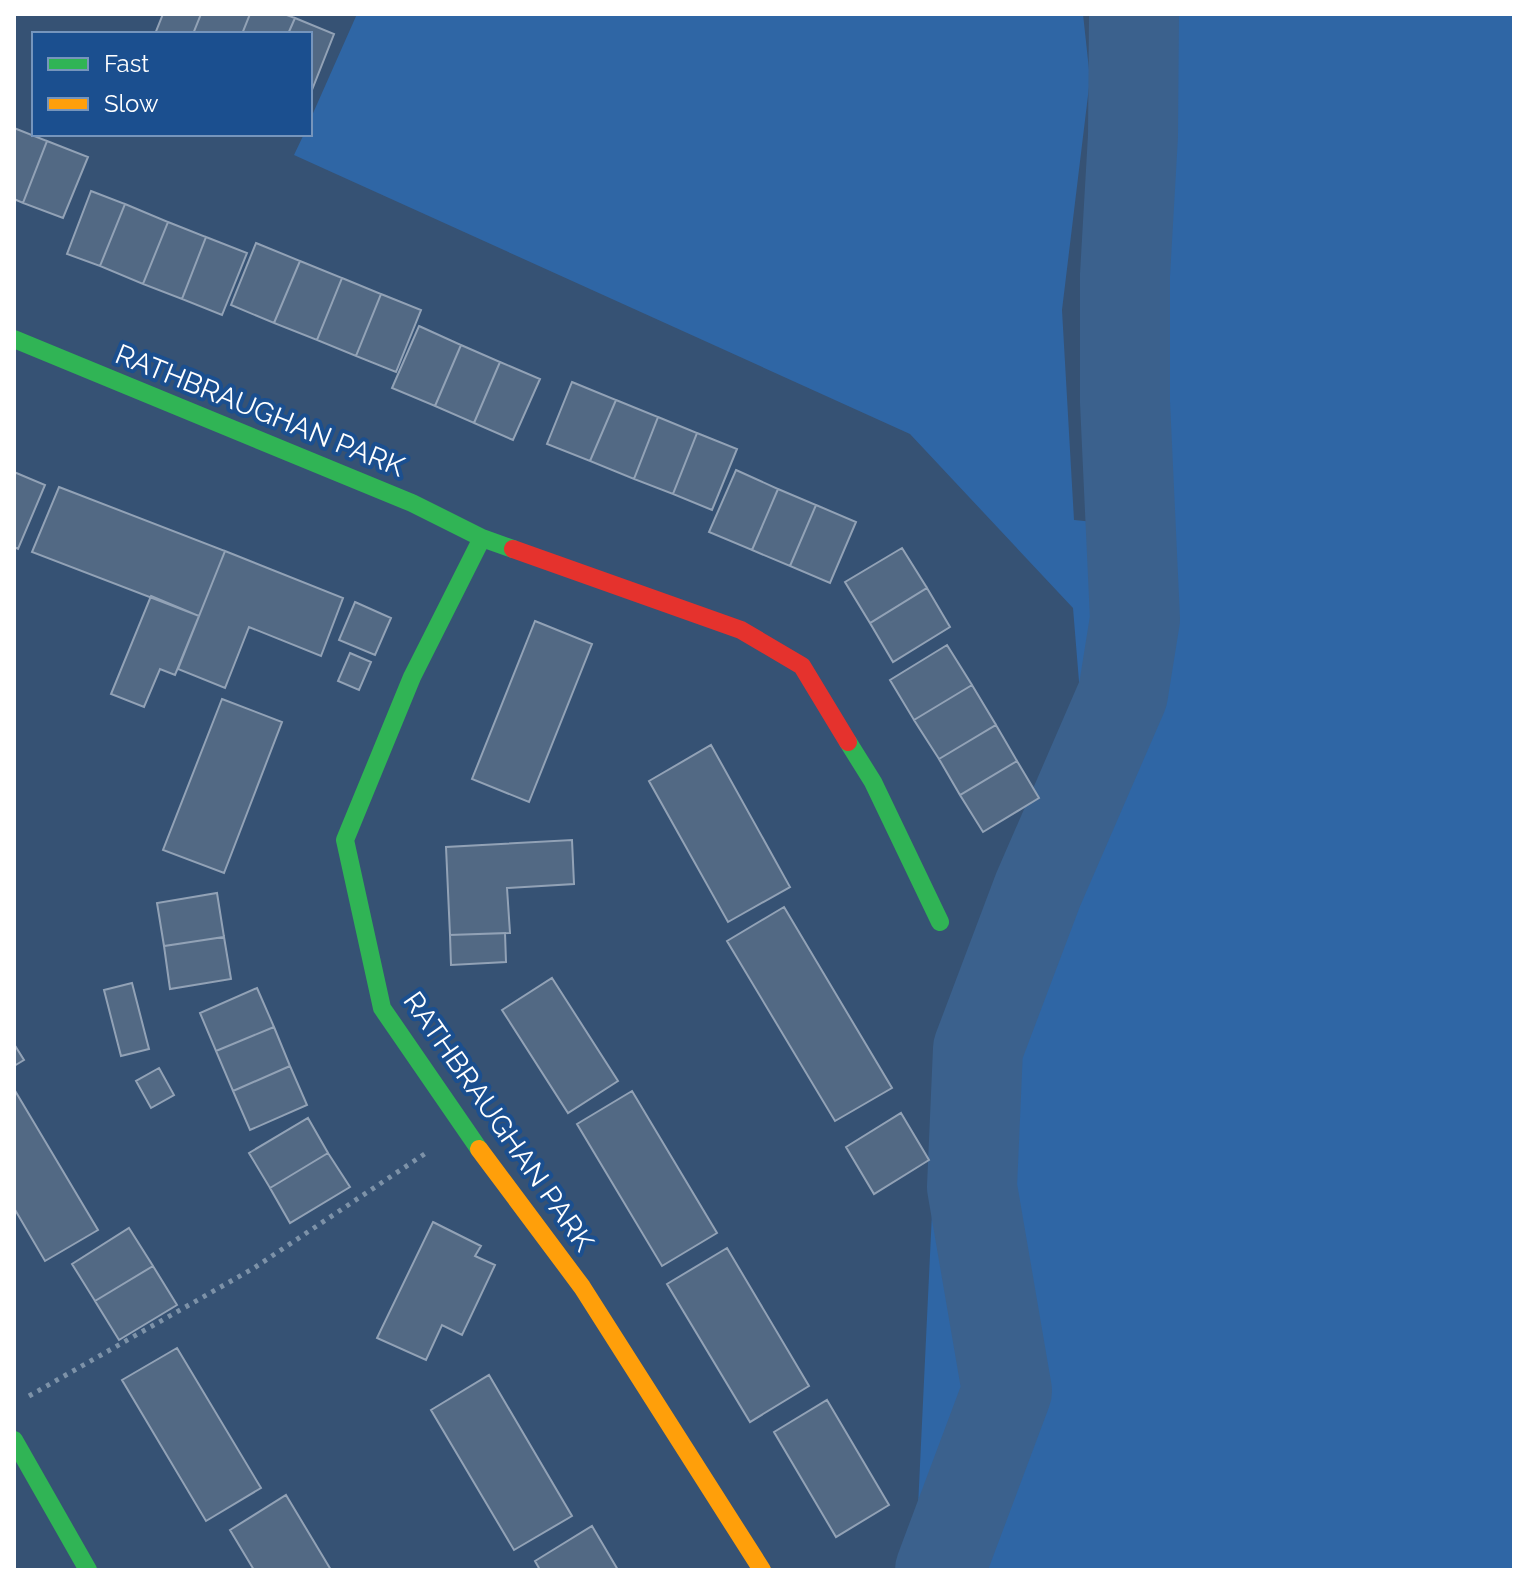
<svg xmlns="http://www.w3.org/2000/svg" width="1528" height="1584" viewBox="0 0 1528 1584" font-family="Raleway,sans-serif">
<rect width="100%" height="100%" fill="#365274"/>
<path fill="#2f66a5" d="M357,14H1083L1090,79L1062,310L1074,520L1166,529L1151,284L1149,166L1162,50L1160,14H1514V1570H901L917,1528L932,1213L963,1249L1026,1370L1024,1265L1007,1112L1009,1062L1042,913L969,958L1081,706L1073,608L910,434L294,155L304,134H310V120Z"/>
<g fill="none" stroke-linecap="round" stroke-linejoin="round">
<path stroke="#3b618d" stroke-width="90" d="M940,1570L1007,1391L972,1187L978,1049L1038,890L1123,694L1135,619L1125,402V275L1133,136L1134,14"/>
</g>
<path fill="#526984" stroke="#92a2b6" stroke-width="2" d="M163,14H201L193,34H155Z
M201,14H250L242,34H193Z
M250,14H284L295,18L288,34H242Z
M295,18L334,34L310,95V34H288Z
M14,128L47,141L23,203L14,199Z
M47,141L88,157L63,218L23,203Z
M91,191L125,204L100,266L67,254Z
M125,204L168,222L143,284L100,266Z
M168,222L206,237L182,299L143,284Z
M206,237L247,253L222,315L182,299Z
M256,243L300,261L274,323L231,305Z
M300,261L342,278L317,340L274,323Z
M342,278L381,294L356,356L317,340Z
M381,294L421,310L396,372L356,356Z
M419,326L461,345L435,406L392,388Z
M461,345L500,362L474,423L435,406Z
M500,362L540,379L513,440L474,423Z
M572,382L616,400L590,461L547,444Z
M616,400L658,417L634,479L590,461Z
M658,417L697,433L673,494L634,479Z
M697,433L737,449L712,510L673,494Z
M736,470L778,489L752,550L709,532Z
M14,472L45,485L18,549L14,547Z
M59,487L225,551L199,616L32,552Z
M778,489L816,505L790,566L752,550Z
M816,505L856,522L830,583L790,566Z
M902,548L927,588L870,623L845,582Z
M225,551L343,598L321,656L249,627L225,688L178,669Z
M927,588L950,627L893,662L870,623Z
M151,596L199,616L175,675L160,669L144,707L111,694Z
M355,602L391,618L375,655L339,640Z
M535,621L592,644L529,802L472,779Z
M947,645L972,685L914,720L890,680Z
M350,653L371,662L359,690L338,681Z
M972,685L996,725L939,759L914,720Z
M222,699L282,722L224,873L163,850Z
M996,725L1017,761L960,795L939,759Z
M711,745L790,887L728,922L649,781Z
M1017,761L1039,798L983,832L960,795Z
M572,840L574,884L507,888L510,933L450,935L446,847Z
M217,893L224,937L164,946L157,903Z
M784,907L892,1088L835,1121L727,941Z
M505,933L506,962L451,965L450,935Z
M224,937L231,979L170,989L164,946Z
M552,978L618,1081L568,1113L502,1010Z
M132,983L149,1049L121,1056L104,990Z
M257,988L274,1027L216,1051L200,1013Z
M274,1027L290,1066L233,1091L216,1051Z
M14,1044L24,1060L14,1066Z
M290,1066L307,1105L250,1130L233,1091Z
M159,1068L174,1095L151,1108L136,1081Z
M14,1089L98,1230L45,1261L14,1208Z
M632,1091L717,1233L662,1266L577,1124Z
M901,1113L929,1160L874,1194L846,1147Z
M308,1118L328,1153L270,1188L249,1153Z
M328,1153L350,1187L290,1223L270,1188Z
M433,1222L481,1246L475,1256L495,1265L462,1335L442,1325L426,1360L377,1338Z
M129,1228L153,1266L95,1301L72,1264Z
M727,1248L809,1386L750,1422L667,1284Z
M153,1266L177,1305L119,1340L95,1301Z
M177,1348L261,1488L206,1521L122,1380Z
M489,1375L572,1516L514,1550L431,1410Z
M827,1400L889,1505L836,1537L774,1432Z
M286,1495L331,1570H254L230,1530Z
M592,1526L618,1570H540L535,1561Z"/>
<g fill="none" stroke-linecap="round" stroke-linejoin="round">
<path stroke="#7d92a8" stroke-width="5" stroke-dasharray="4 6" stroke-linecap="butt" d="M29,1396L254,1268L426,1153"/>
<path stroke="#30b455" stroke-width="18" d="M14,339L412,503L482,538L513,549
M848,742L873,782L940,922
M479,1149L382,1008L345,840L412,677L482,538
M14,1440L88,1570"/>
<path stroke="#ff9f0a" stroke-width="18" d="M479,1149L582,1287L762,1570"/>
<path stroke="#e5322d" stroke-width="18" d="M513,549L741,630L802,666L848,742"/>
</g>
<g text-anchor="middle" stroke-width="8" stroke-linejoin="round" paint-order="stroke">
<g font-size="28" fill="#fff" stroke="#1b4f8f">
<text transform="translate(260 410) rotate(22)" y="10">RATHBRAUGHAN PARK</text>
<text transform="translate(499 1121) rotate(55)" y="10">RATHBRAUGHAN PARK</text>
</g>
</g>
<rect width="1528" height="1584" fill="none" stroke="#ffffff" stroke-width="32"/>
<rect x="32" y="32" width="280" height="104" fill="#1b4f8f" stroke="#7695bc" stroke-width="2"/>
<rect x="48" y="58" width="40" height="12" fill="#30b455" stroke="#7695bc" stroke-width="2"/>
<text x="104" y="72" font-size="24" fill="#ffffff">Fast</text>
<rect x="48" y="98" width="40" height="12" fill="#ff9f0a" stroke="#7695bc" stroke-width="2"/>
<text x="104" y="112" font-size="24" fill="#ffffff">Slow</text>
</svg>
